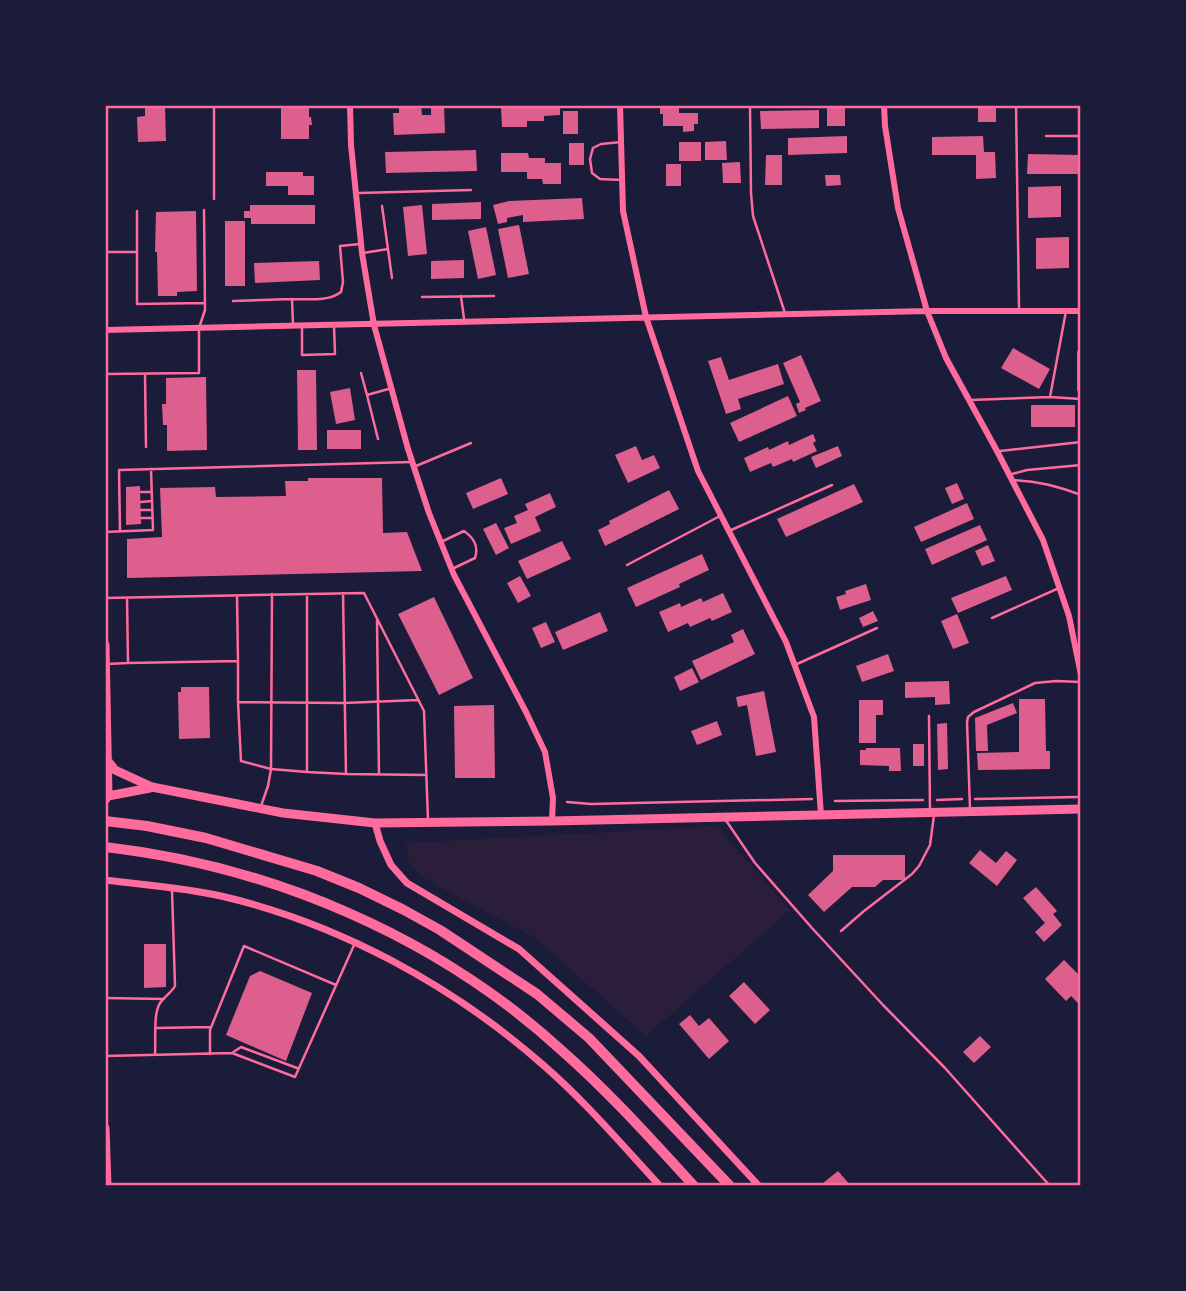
<svg xmlns="http://www.w3.org/2000/svg" width="1186" height="1291" viewBox="0 0 1186 1291" font-family="Inter,sans-serif">
<rect width="100%" height="100%" fill="#1b1b3a"/>
<path fill="#2a1e3b" d="M717,826L790,910L646,1036L535,938L427,880L409,864L406,843Z"/>
<path fill="#dd5f8e" d="M145,105H165L166,141L138,142L137,117L145,116Z
M281,105H309V117H311L312,125H309V139H281Z
M399,105H421L422,115H431V105H444L445,133L394,135L393,113H399Z
M512,105H560V115L544,116V121H527V127H502L501,108H512Z
M660,105H679V113H698V124H694V131L683,132V126H663V114H660Z
M827,105H845V126H827Z
M978,105H996V122H978Z
M819,110V128L761,129L760,111Z
M563,111H578V134H563Z
M847,136V153L788,155V138Z
M983,136L984,152H995L996,178L976,179V155H932V137Z
M726,141L727,160H705V142Z
M679,142H701V161H679Z
M569,143H584V165H569Z
M476,150L477,171L386,173L385,152Z
M501,153H528L529,158H545V163H561V184H543L542,179H527V172H501Z
M1028,154L1081,155V174H1027Z
M766,155H782V185H765Z
M740,162L741,183H723L722,163Z
M666,164H681V186H666Z
M266,172H303V176H314V195H288V186H266Z
M825,175H840L841,185L826,186Z
M1061,186V217L1028,218V187Z
M1078,186H1081V217H1078Z
M582,198L584,219L523,222V215L507,218V222L498,224L493,205L509,201Z
M481,202V219L432,220V204Z
M250,205H315V224H251V218H244V211H250Z
M422,205L427,254L408,256L403,207Z
M196,211L197,291L177,292V296H158L157,252H155L156,212Z
M225,221H245V286H225Z
M519,225L529,274L508,278L498,229Z
M486,227L496,275L478,279L468,231Z
M1069,237V268L1036,269V238Z
M464,260V278L431,279V261Z
M319,261L320,280L255,283L254,263Z
M1013,348L1050,369L1039,389L1001,368Z
M1077,351H1081V391H1077Z
M801,355L821,401L805,408L806,410L799,413L796,404L800,402L783,363Z
M721,357L729,380L778,364L784,384L738,399L741,409L726,414L708,361Z
M297,370H316L317,450H298Z
M206,377L207,450L167,451V425H163L162,404H166V378Z
M350,388L355,420L336,424L330,392Z
M788,396L797,416L739,442L730,423Z
M1031,405H1075V427H1031Z
M327,430H361V449H327Z
M813,434L816,441L813,443L817,451L793,462L792,459L773,467L771,463L750,472L744,458L768,447L769,450L788,441L789,445Z
M636,446L642,460L654,455L660,468L628,483L615,455Z
M838,446L842,456L816,468L811,457Z
M308,478H382L383,533L407,532L422,571L127,578V539L162,537L160,488L215,487L216,497L286,496L285,481H308Z
M501,478L508,494L473,509L466,493Z
M957,483L964,499L952,504L945,488Z
M854,484L863,502L786,537L777,519Z
M140,486L141,524L126,525V487Z
M669,490L679,509L605,546L598,530L610,524L609,521Z
M550,493L556,507L535,517L541,531L511,544L504,528L517,523L514,516L528,510L525,504Z
M967,503L974,519L921,542L914,527Z
M496,523L509,548L496,555L483,529Z
M980,525L987,540L932,565L925,549Z
M562,541L571,559L527,579L518,561Z
M988,545L995,561L982,566L975,551Z
M702,554L709,570L679,584L680,587L636,607L627,588Z
M520,576L531,596L518,603L507,583Z
M1006,576L1012,590L958,613L951,598Z
M866,584L871,600L840,610L836,597L846,594L845,591Z
M723,593L732,612L712,621L710,618L690,627L688,623L668,632L659,612L680,603L681,607L701,598L703,602Z
M434,597L473,678L439,695L398,614Z
M873,611L878,621L863,627L859,618Z
M600,612L608,631L563,650L555,632Z
M957,614L969,643L953,649L941,621Z
M546,622L555,642L541,648L532,628Z
M743,629L755,654L701,680L692,661L734,642L731,635Z
M888,654L894,671L862,682L856,666Z
M692,668L699,682L680,691L674,677Z
M949,681L950,704L935,705V697L905,698V682Z
M181,687H209L210,738L179,739L178,692H181Z
M764,691L776,752L756,756L747,705L738,707L736,697Z
M1019,699H1045L1046,751H1050V769L978,770L977,753L1019,752Z
M859,700H883V715H876V743H859Z
M1013,703L1017,713L987,725L988,751H976L975,718Z
M494,705L495,778H455L454,706Z
M717,721L722,735L697,745L691,731Z
M947,723L948,769L938,770L937,724Z
M913,744H924V766H913Z
M866,748H900L901,771H889V766L860,765V750H866Z
M980,850L996,863L1006,851L1017,860L997,886L969,863Z
M833,855H905V880H883L875,887H852L824,912L808,895L833,871Z
M1036,887L1057,911L1053,914L1062,925L1044,942L1035,932L1045,923L1023,898Z
M144,944H166V987L144,988Z
M1064,960L1081,977V1006L1071,996L1066,1001L1045,979Z
M260,971L312,993L286,1061L226,1035L250,976Z
M744,982L770,1010L755,1024L729,996Z
M690,1015L699,1026L709,1018L729,1041L709,1059L679,1024Z
M980,1036L991,1047L974,1063L963,1052Z
M838,1171L851,1186H825L823,1183Z"/>
<g fill="none" stroke-linecap="round" stroke-linejoin="round">
<path stroke="#ff6b9d" stroke-width="2.5" d="M975,799L1077,797
M937,800L962,799
M835,801L923,800
M567,802L591,804L812,799"/>
<path stroke="#ff6b9d" stroke-width="2.5" d="M214,105V199
M750,105L751,193L753,216L785,313
M1016,105L1019,308
M1046,136H1081
M621,142L601,144L593,148L590,159L592,173L600,179L622,180
M359,193L471,190
M382,206L392,278
M137,211V304L205,303
M105,252H137
M363,253L388,249
M461,296L464,319
M422,297L494,296
M233,301L292,299
M293,325L292,299C308,299 328,302 341,292L343,282L340,246L360,244
M302,326V355L335,354L334,326
M361,373L367,395
M105,374L199,373V328L205,310L204,210
M145,374L146,447
M1050,397L1081,399
M970,400L1050,397L1066,311
M378,439L367,395L392,388
M1000,451L1081,442
M416,466L471,443
M1012,474L1027,470L1081,465
M1012,480C1038,481 1057,486 1081,495
M141,492H152
M141,502L152,501
M141,510H152
M141,518H152
M120,531L119,470L412,462
M729,531L832,485
M105,532L153,530L151,469
M443,541L464,531C474,538 479,546 475,558L452,569
M627,565L720,516
M307,594V772L346,774L343,593
M105,598L364,593L424,711L428,820
M127,598L128,663L238,661L237,596
M992,618L1059,588
M377,621L379,775
M238,661V702
M107,664L128,663
M797,664L877,628
M929,716L930,810
M307,772L271,769L241,761L238,702L344,703L418,700
M346,774L426,775
M261,806L268,786L271,769L272,594
M970,809L967,722L968,717L974,712L1035,683L1056,681L1081,682
M725,819L755,863L812,928L883,1005L945,1068L1050,1186
M841,931L864,911L912,874L919,866L930,845L934,815
M105,998L164,999
M156,1028L211,1027
M232,1053L241,1047L297,1068
M210,1054V1030L244,946L336,985
M155,1055C156,1041 153,1014 160,1003C165,996 171,993 175,986L172,890
M105,1056L232,1053L295,1077L355,943"/>
<path stroke="#ff6b9d" stroke-width="6" d="M350,105L351,145L362,253L374,325L408,449L429,513L454,575L526,712L545,752L553,798L552,821
M620,105L623,211L646,317L698,471L786,642L814,717L821,815
M884,105L885,126L898,208L927,311L946,358L997,451L1043,540L1069,616L1081,675
M105,330L927,311H1081"/>
<path stroke="#ff6b9d" stroke-width="7" d="M375,823L380,841L391,865L407,883L519,949L639,1056L759,1186
M105,880C144,885 182,887 221,896C338,923 452,985 542,1064C585,1101 622,1145 660,1186"/>
<path stroke="#ff6b9d" stroke-width="9" d="M105,645L108,796L105,800
M107,760L115,770L152,787L283,813L375,823L552,821L1081,809
M108,796L150,788
M105,1128L107,1186"/>
<path stroke="#ff6b9d" stroke-width="10" d="M105,821L147,826L206,838L317,871L359,888L404,910L440,930L537,994L589,1038L730,1186
M105,847C271,866 436,936 560,1049C608,1091 651,1139 694,1186"/>
</g>
<rect width="1186" height="1291" fill="none" stroke="#1b1b3a" stroke-width="214"/>
<rect x="107" y="107" width="972" height="1077" fill="none" stroke="#ff6b9d" stroke-width="2.5"/>
</svg>
